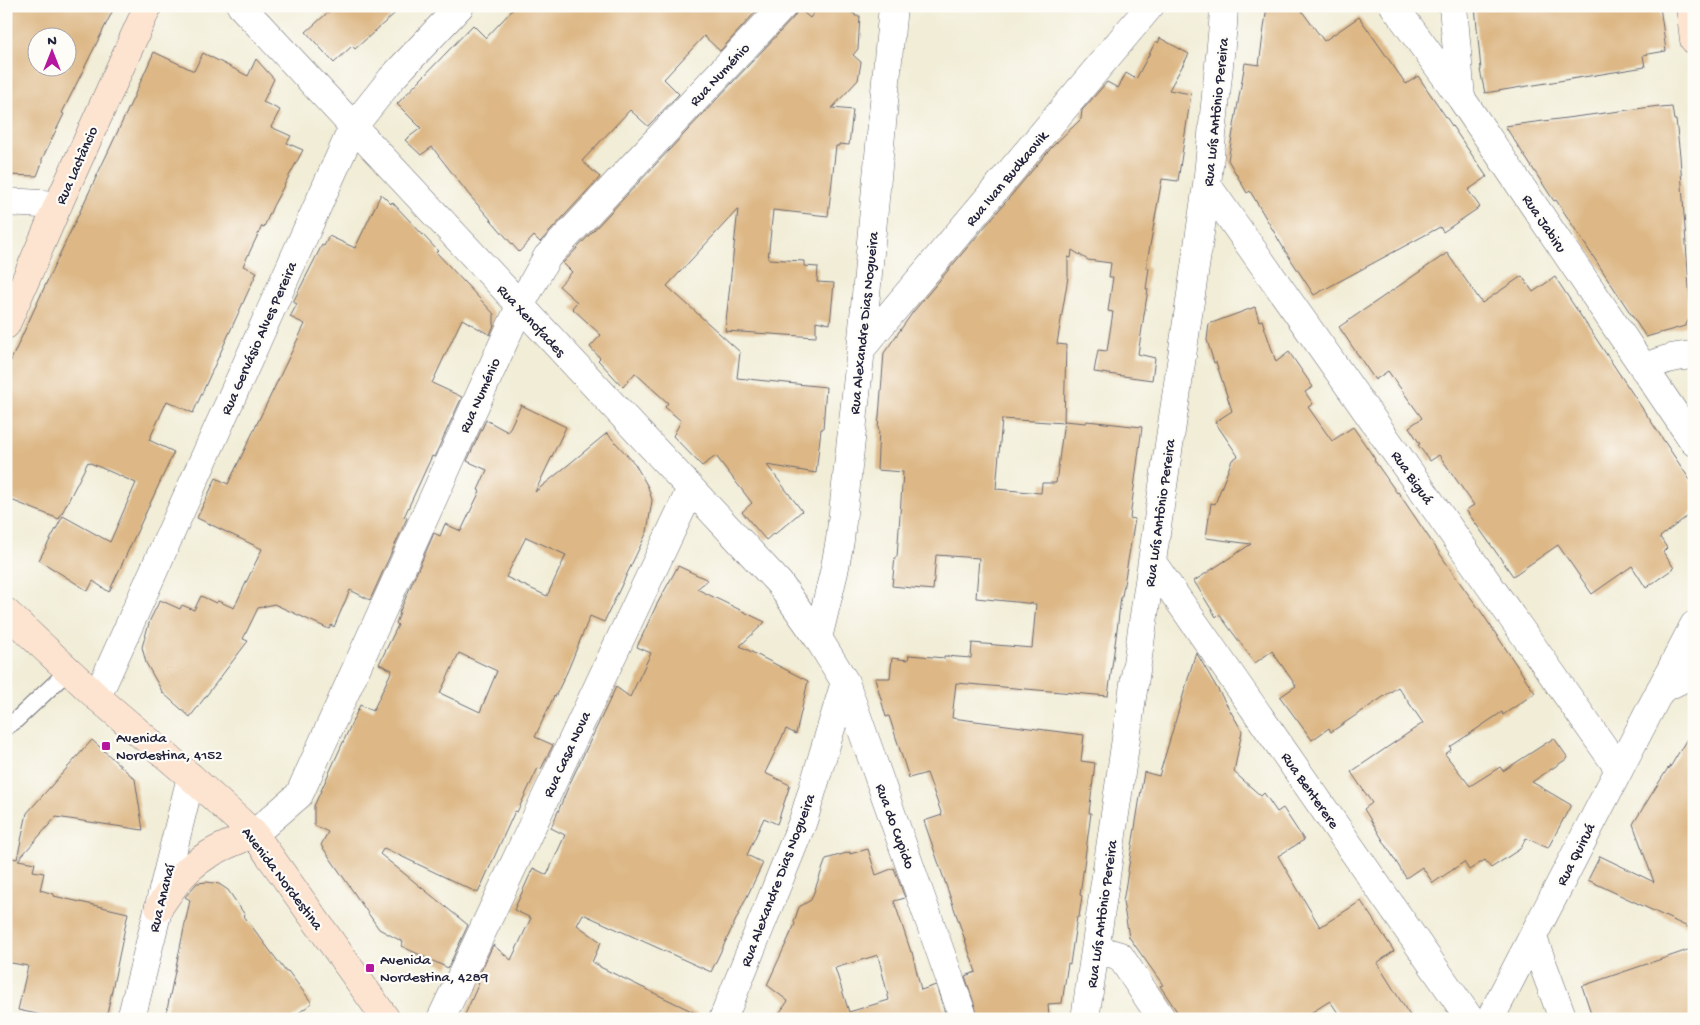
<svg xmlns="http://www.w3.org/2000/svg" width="1700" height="1025" viewBox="0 0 1700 1025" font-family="'Gochi Hand',sans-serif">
<rect width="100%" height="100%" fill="#fdfcf7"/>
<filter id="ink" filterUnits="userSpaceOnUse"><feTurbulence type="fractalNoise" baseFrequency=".02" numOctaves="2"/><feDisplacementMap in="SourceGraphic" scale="10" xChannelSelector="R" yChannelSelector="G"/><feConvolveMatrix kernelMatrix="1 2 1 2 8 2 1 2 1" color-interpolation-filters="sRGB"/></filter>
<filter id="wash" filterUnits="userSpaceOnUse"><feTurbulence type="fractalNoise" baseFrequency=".0096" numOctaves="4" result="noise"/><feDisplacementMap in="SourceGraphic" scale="20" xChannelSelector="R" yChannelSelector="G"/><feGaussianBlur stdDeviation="1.12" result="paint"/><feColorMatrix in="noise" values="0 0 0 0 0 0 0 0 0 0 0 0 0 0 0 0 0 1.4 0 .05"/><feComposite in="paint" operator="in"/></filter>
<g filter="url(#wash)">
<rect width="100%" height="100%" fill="#f1edd7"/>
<g id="blocks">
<path fill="#ddb785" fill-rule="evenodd" d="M6,6H115L62,113L64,114L42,159V163L37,176L6,175ZM38,38H68V68H38Z
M335,6H403L355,49L352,46L334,63L306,32Z
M516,6H761L720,51L704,36L664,79L679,94L648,126L630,110L582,161L600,177L540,242L534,236L519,252L470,196L432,147L421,155L405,140L421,128L397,104L473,25L486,38Z
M819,6H853L852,13L855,14V16H860L858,49L853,55L861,62L858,80L832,108L853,110L849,145L839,144V146H836L828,216L773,210L768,259L804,261V266L818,267L817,282L834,283L830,324L816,321V337L725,331L738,209L667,286L740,352L737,378L826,387L823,429H821L816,473L767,465L802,511L775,534L774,533L766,540L742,512L752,503L716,456L702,466L673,436L681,421L665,407L668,403L635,373L623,387L598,360L600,358L590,347L601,335L572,308L577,302L559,286L572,272L563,263L794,17L798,8L810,18Z
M1267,6H1298L1324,41L1359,17L1406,84L1418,76L1487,177L1468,190L1480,207L1443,232L1440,227L1314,295L1284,249L1250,191L1247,193L1228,160L1245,63L1259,65Z
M1475,6H1660L1666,51L1643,55L1645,67L1485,93L1480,70H1481Z
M1160,38L1189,54L1169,90L1191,94L1178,181L1162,179L1146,268H1149L1146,289H1148L1138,354L1155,358L1152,380L1094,372L1098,350L1107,351L1113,312L1108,311L1113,277H1109L1111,263L1088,260L1072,250L1071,258L1068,257V277L1057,344L1066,345L1064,423L1002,419L996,489L1041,493L1042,483H1056L1064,421L1086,423L1087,421L1142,427L1130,518L1135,519L1122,596H1121L1118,622L1108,696L956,683L952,718L1084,735L1081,761L1095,763L1089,813H1091L1080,895L1082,896L1079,917H1077L1070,964L1068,963L1062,1003L1048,1004L1049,1019H979L965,976L976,972L924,821L942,815L927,773L909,778L889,716L886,717L875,678H890L892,658L908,660L909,655L945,658V656L971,658L972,643L1032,648L1036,604L976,598L979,558L936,555L933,590L892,586L895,557H897L903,472L877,470L879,429H878L884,353L913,312L1052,147L1081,119L1082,110L1085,107L1107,82L1118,88L1126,73L1136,79L1156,41L1158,43Z
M154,52L194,71L203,53L248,76L256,59L274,79L263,102L280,110L271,127L291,136L287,143L303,150L273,206L264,227L262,226L243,266L257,272L193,413L167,401L149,440L174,452L109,592L93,581L88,591L39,560L63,516L110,542L136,483L88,462L59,519L6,498V371L50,275L125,116Z
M1659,106L1660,108L1672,107L1674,120H1676L1680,156L1691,316L1685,326L1646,337L1556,200L1554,201L1505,126Z
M381,194L391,204L392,202L438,251L436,252L494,314V325L490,335L462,319L432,383L462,397L438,449L434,457L432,456L404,517L407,518L370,600L350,590L334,627L331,625L329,629L274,604L258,608L243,639L248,641L190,717L163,693L146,663L142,647L150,620L160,600L180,609L182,605L194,610L201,596L216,603L218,601L234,608L262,549L197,518L216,478L228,484L305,324L290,317L297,304L293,302L322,245L324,246L329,236L355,248Z
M1447,253L1482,303L1522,276L1533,292L1555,277L1694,486V511L1660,537L1667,548L1663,552L1674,568L1646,588L1632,566L1592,594L1558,545L1513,576L1466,510L1474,505L1439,455L1430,461L1418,445L1420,444L1409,427L1422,418L1388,371L1375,380L1339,327Z
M1255,307L1259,321L1262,320L1276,362L1289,352L1313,387L1305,392L1313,404L1308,407L1332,441L1353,427L1375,459L1374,460L1397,493L1398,492L1455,576L1482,613L1535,693L1503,715L1502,712L1450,747L1451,750L1445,754L1470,786L1500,767L1503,771L1554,738L1568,758L1532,782L1571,805L1548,848L1526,838L1520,849L1491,868L1485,860L1469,870L1464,862L1433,883L1422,867L1406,878L1364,809L1372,803L1351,772L1423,723L1398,687L1331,732L1329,728L1312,740L1280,697L1296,686L1272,651L1255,663L1219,614L1216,617L1194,581L1251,544L1206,538L1211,503L1215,504L1232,460L1238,456L1215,422L1232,411L1216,362L1214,363L1207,340L1209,324Z
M521,405L566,427L535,492L607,433L635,464L648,487L652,500L651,507L647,532L604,622L590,616L568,670L555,697L554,696L535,737L553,745L541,769L538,768L517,812L515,811L478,893L384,848L380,854L468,925L448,968L401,946L403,942L379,929L321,845L328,832L314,825V806L360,705L373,711L392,670L379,664L398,625L396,623L400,613H399L434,533L440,536L445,524L461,531L480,491L478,490L487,470L467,461L486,420L508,432ZM526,537L566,555L547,596L506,577ZM459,653L497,671L480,712L440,693Z
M678,566L708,580L697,589L765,622L740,646L808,681L796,734L786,729L765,773L790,785L777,824L764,818L747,855L763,863L711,972L583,914L577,925L601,942L592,962L600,966V967L708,1019H463L479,983L476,982L493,945L511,960L531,918L514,910L533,868L547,875L565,835L551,828L570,783L616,687L630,697L651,653L637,647L656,606Z
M1196,652L1242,731L1234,772L1261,796L1264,793L1277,812L1283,808L1304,840L1278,856L1320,927L1361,901L1394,951L1377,963L1412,1019H1342L1330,1001L1301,1019H1182L1160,986L1163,985L1129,937L1123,902L1144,772L1159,776Z
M1694,727V930L1588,880L1600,856L1654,882L1633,824L1668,768L1669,769Z
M92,740L135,779L143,830L56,817L18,860L35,863L33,871L44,873L40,890L54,894V896L128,913L106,1019H61L18,1010L28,966L6,962V857L17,859L27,813Z
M868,849L876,875L894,868L905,898L894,901L911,952H912L921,990L936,985L947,1019H775L788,1001L767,985L795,924L794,922L799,907L811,900L826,859L850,852V854ZM878,955L889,1000L849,1012L835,968Z
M207,882L219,884L228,890L245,915L244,916L286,972L288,971L312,1003L291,1019H165L190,900L185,897L197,883Z
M1694,948V1019H1593L1582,986Z"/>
</g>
</g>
<g filter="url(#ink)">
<use href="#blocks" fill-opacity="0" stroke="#6a6972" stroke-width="1"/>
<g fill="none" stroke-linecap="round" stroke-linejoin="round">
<defs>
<path id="lane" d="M6,727L15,721L68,671"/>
<path id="street" d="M241,6L779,583L818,638L845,682L964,1019
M1394,6L1461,98L1694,442
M1453,6L1461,98
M1207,185L1619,769
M6,202L58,205
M861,349L1150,6
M1644,369C1659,360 1676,356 1694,355
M1152,562L1470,1019
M818,638L834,572L840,540L861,349L893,6
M1660,690L1684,678L1694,676
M97,697L353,127L392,78L460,6
M254,834L299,795L520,306L547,257L783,6
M1533,938L1563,1019
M1096,949L1120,956L1162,1019
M131,1019L191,777
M441,1019L691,489
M723,1019L803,821L845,682
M1085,1019L1207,185L1223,25L1224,6
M1490,1019L1694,625"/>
<path id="secondary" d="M1690,6L1694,40
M6,325L58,205L148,6
M6,612L97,697L191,777L254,834L386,1019
M159,907C167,896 174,884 183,875C202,854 228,844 254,834"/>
</defs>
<use href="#lane" stroke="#6a6972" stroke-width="18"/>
<use href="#street" stroke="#6a6972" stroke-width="29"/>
<use href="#secondary" stroke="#6a6972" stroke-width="29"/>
<path stroke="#6a6972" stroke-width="3" stroke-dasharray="1 4" stroke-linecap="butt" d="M6,1018L12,1019"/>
<use href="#lane" stroke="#fff" stroke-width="16"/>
<use href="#street" stroke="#fff" stroke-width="28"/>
<use href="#secondary" stroke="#fde4d0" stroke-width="28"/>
</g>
</g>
<g fill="#b5179e" stroke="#fdfcf7" stroke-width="2">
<rect x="101" y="741" width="10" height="10" rx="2.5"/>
<rect x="365" y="963" width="10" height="10" rx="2.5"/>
</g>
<g text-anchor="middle" stroke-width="4.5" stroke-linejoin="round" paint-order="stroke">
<g font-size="15" fill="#22223b" stroke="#fdfcf7">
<text transform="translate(719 74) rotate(-47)" y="5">Rua Numénio</text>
<text transform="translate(1215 112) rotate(-84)" y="5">Rua Luís Antônio Pereira</text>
<text transform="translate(76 165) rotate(-66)" y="5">Rua Lactâncio</text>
<text transform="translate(1006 178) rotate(-50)" y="5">Rua Ivan Budkaovik</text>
<text transform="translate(1545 223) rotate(56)" y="5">Rua Jabiru</text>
<text transform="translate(532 320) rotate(47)" y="5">Rua Xenofades</text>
<text transform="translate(863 323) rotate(-84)" y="5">Rua Alexandre Dias Nogueira</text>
<text transform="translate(258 338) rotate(-66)" y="5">Rua Gervásio Alves Pereira</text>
<text transform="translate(479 395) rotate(-66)" y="5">Rua Numénio</text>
<text transform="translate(1413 477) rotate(55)" y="5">Rua Biguá</text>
<text transform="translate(1159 513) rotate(-82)" y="5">Rua Luís Antônio Pereira</text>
<text transform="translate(566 754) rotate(-65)" y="5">Rua Casa Nova</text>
<text transform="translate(1311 790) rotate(55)" y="5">Rua Benterere</text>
<text transform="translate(896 826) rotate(70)" y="5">Rua do Cupido</text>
<text transform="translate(1575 854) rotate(-63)" y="5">Rua Quiruá</text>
<text transform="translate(283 878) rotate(53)" y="5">Avenida Nordestina</text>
<text transform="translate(777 880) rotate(-69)" y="5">Rua Alexandre Dias Nogueira</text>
<text transform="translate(161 898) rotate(-76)" y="5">Rua Ananaí</text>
<text transform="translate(1101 914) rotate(-82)" y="5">Rua Luís Antônio Pereira</text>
</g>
<g font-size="15" fill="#22223b" stroke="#fdfcf7" text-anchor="start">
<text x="116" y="742">Avenida<tspan x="116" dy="17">Nordestina, 4152</tspan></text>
<text x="380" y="964">Avenida<tspan x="380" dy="17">Nordestina, 4289</tspan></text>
</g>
</g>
<rect width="1700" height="1025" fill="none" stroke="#fdfcf7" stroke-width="25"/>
<g transform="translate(52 52)"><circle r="24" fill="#fdfcf7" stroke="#a5a5ac"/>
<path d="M0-4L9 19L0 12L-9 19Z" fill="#b5179e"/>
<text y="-8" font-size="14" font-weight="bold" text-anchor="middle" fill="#22223b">N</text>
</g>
</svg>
